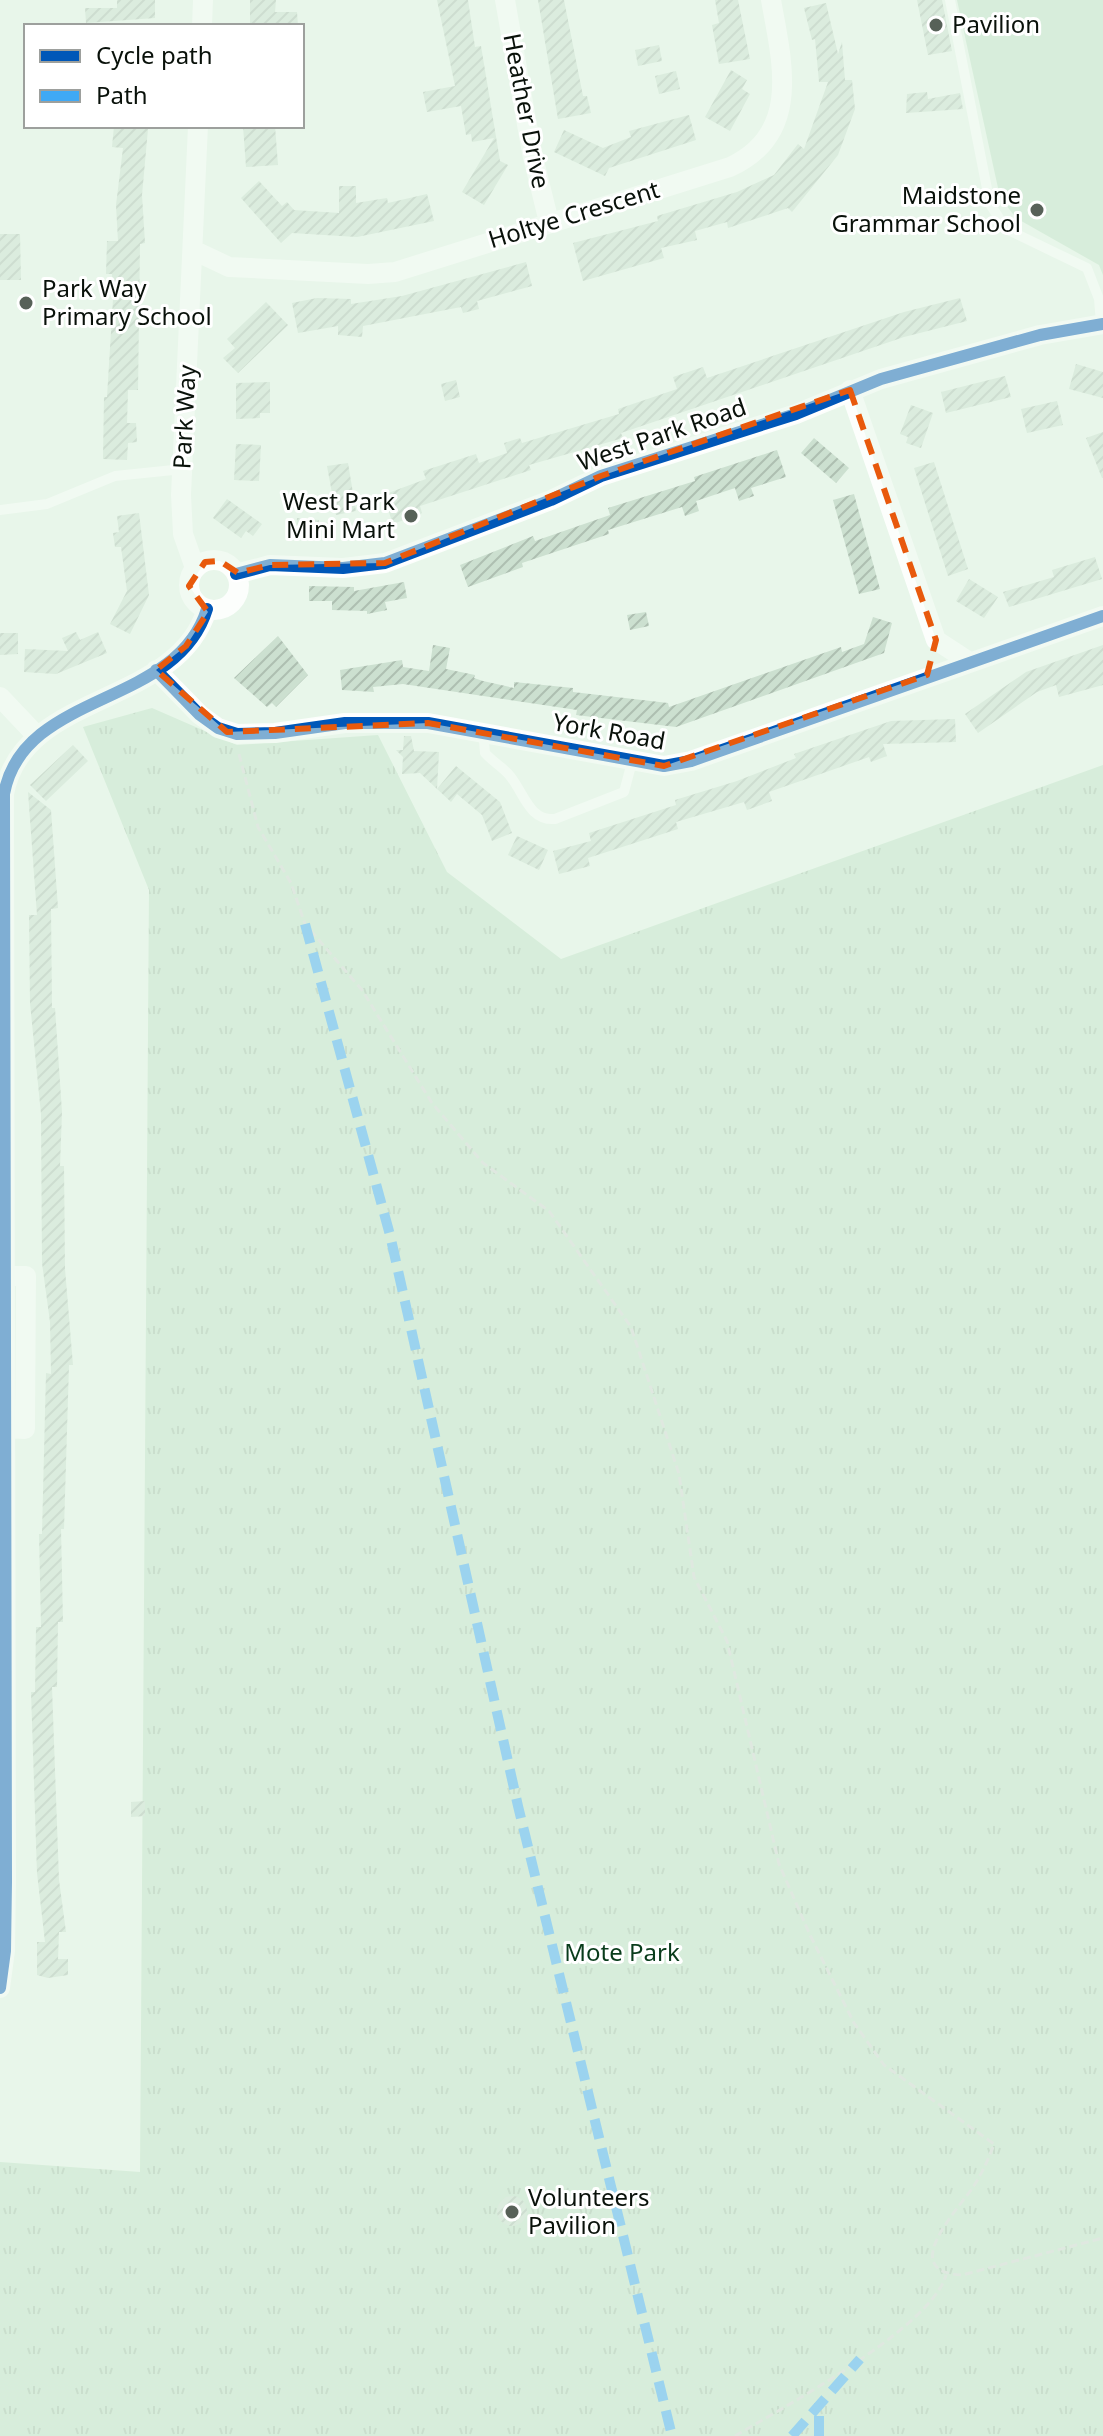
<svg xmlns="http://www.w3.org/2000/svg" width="1103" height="2436" viewBox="0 0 1103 2436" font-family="'Noto Sans',sans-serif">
<defs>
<pattern id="park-tufts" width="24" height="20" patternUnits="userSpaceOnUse" patternTransform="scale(2)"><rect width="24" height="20" fill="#c3e3c9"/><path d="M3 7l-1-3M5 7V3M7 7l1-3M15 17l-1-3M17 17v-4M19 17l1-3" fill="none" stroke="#a6c2ab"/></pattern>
<pattern id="building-hatch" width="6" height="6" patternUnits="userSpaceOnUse" patternTransform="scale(2)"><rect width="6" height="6" fill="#cce0d0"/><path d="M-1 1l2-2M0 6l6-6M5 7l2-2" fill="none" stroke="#aebfb1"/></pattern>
</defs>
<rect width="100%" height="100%" fill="#e8f6ea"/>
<path fill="#c3e3c9" d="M957,0H1103V275L1099,265L1016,218L1000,197Z"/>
<path fill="url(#park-tufts)" d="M152,708L237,745L378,735L447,872L561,959L1103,765V2436H0V2162L140,2172L149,890L83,727Z"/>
<path fill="url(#building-hatch)" d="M117,0H155V18L86,23L85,8H117Z
M250,0H276L275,12H297L298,26H250Z
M437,0H468L475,47L481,46L500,161L508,165L484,205L462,192L494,138L472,142L471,134L466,135L461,106L427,112L423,92L455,86Z
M538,0H564L583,96H587L591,113L558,119Z
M715,0H738L750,59L719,64L712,25L719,23Z
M917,0H942L952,51L928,55Z
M826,3L838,54L842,42L845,80H852L855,109L838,155L792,212L788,208L728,228L727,222L695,231L697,240L661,248L664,258L583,281L573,243L658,221L657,216L737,192L774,175L798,144L804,149L828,82H819L815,39L812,40L804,8Z
M659,45L662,61L638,66L635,50Z
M731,70L747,80L742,89L750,94L730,131L705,117Z
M676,71L680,89L659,94L655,76Z
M927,92L928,99L960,93L963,109L906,113L907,94Z
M689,115L696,140L609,168L605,176L554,152L564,130L603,148L631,137L629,131Z
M114,126L148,129L142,195L145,243L140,244L138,390H128L127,423H136L137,442L128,443L127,460L103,459L104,397H107L113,299L112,274H106L107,241H118L116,205L123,148L112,147Z
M243,126H275L278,165L246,167Z
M259,181L282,206L287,202L294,210L339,213V186H356V203L387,198L388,203L427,194L434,221L357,237L292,233L281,243L241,198Z
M0,234H20L21,280H0Z
M526,262L532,286L477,301L479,309L463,313L461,307L363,326L362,337L338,335V326L298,333L292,303L317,298L351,299V304L402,296Z
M960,298L967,321L904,337L621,433L623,438L529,465L531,470L420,506L422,513L393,524L383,495L426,479L423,471L476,454L479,463L507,453L504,443L520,438L522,443L619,414L618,409L677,389L673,377L703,367L707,378L904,312Z
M266,302L288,325L238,373L223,358L235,348L227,339Z
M1076,364L1103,372V398L1069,389Z
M1005,376L1011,397L946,413L941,392Z
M456,380L460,397L445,401L441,384Z
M270,382V413H260V418L236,419V383Z
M1057,401L1063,425L1027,433L1021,409Z
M911,405L933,413L921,448L906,443L908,437L900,434Z
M1103,432V478H1102L1086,438Z
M814,438L849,468L836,483L801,453Z
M236,444L261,445L259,481L234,480Z
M777,450L786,477L751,488L754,496L739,501L735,488L696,501L699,511L685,516L682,507L608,530L609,534L522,563L523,567L468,587L460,565L533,536L535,541L610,515L608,508L695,481L694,477Z
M934,462L968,569L948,576L914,468Z
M348,463L356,511L336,515L327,466Z
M854,494L880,589L859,594L833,500Z
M227,499L262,524L253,536L246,531L241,538L213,518Z
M139,513L149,595L130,634L110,624L127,591L121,547H115L113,533L119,532L117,516Z
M297,518L319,520L318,536L296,534Z
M1095,557L1102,579L1009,607L1003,592L1054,577L1052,570Z
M969,579L998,597L984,618L956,601Z
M404,582L407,598L385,602L387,610L367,614V611L332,610V601H309V586L354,587V591Z
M646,612L649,626L630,630L627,615Z
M873,617L892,623L884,653L676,727L576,715L577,710L403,684L373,687L374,692L342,690L340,670L402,660L403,667L429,671L433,645L450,648L446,669L475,675L474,678L483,681L514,688V682L573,688V692L668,703L669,707L841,647L842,652L864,644Z
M76,632L80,640L98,632L107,653L56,674L24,672L25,649L68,651L62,638Z
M0,633H18V654L0,655Z
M278,636L308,675L276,707L272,703L267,707L234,678Z
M1103,645V685L1059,697L1056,685L1037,692L978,733L965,714L1026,672Z
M955,719L956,742L883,744L887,756L871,762L869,757L769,792L772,801L747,810L744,802L676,822L678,829L588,858L590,866L559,874L553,851L591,841L589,833L676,805L675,800L737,781L796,758L794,754L891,721Z
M404,736H411L414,751L439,752L437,789L456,766L500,802L512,833L492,841L482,815L457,794L451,802L420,773L402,774L403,757L396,750H403Z
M73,745L88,761L46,801L30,785Z
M28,792L51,810L58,908L51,909L52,1008H55L62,1112L60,1166H64L65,1269L73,1365H69L64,1529H61L63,1622H58L57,1687H52L59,1880L66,1932H59L58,1959H68V1975L48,1978L37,1975V1942H45L37,1873L31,1692H35L36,1627H41L39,1534H42L46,1373L51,1374L50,1322L42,1263L41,1114L30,1003L29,915H37Z
M517,836L548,850L539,870L508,855Z
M145,1801V1816L131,1817V1802Z
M497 2211a15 15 0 1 1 30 0a15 15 0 1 1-30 0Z"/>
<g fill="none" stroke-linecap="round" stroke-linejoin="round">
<path stroke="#d4d8d5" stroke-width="3" stroke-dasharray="8 4" stroke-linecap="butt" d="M239,754L258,827L291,883L305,924L362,990L432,1103L483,1163L549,1211L631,1327L679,1474L694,1577L727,1641L779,1864L810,1935L854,2023L884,2065L994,2144C989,2158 983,2171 975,2184C961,2207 895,2272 962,2275L1103,2238
M735,2436C784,2407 932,2327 946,2275"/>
<path stroke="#fcfefc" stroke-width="10" d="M950,0L990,204L1006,229L1087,268L1099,299L1101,324
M0,510L47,504L115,476L183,469
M483,730L485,753C493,762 503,767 510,776C524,793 529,821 555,819L624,792L632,762"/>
<path stroke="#fcfefc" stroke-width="20" d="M505,0L532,153L549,222
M202,26L203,0
M193,250L229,267L368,274L395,272L730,167C802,134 782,62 771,0
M850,390L936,640L968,661
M189 585a25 25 0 1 1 50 0a25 25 0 1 1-50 0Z
M195,568L183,534L181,495L198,126
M236,574L270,565L343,568L385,563L551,500L601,476L796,414L881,379L1040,335L1103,324
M156,670L200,715L218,728L237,734L275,733L345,723H428L664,766L691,761L1103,616
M0,697L37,736
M0,1276H26L25,1429L0,1428
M0,1988L5,1951L6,1882L4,794C23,690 177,708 207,609"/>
<path stroke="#3fa9f5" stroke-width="10" stroke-dasharray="20 10" stroke-linecap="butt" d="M305,924L390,1235L518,1806L672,2436
M792,2436L860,2359
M819,2436V2403"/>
<defs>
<path id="cycleway" d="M236,574L270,565L343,568L385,563L551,500L601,476L796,414L881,379L1040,335L1103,324
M156,670L200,715L218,728L237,734L275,733L345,723H428L664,766L691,761L1103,616
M0,1988L5,1951L6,1882L4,794C23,690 177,708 207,609"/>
</defs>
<use href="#cycleway" stroke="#fff" stroke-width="17"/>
<use href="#cycleway" stroke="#0057b8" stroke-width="12"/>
</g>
<path d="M0 0H1103V2436H0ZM850,390L936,640L927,675L664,766L428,723L227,732L156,670L186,646L208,612L189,586L205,562L220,561L238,573L270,565L385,563L601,476Z" fill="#e8f6ea" fill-opacity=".55" fill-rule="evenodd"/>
<path fill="none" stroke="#e8590c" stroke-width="6" stroke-dasharray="16 10" stroke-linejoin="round" d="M850,390L936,640L927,675L664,766L428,723L227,732L156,670L186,646L208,612L189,586L205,562L220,561L238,573L270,565L385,563L601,476Z"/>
<g fill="#576158" stroke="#fff" stroke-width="3">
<circle cx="936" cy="25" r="8"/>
<circle cx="1037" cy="210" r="8"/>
<circle cx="26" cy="303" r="8"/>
<circle cx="411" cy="516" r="8"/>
<circle cx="512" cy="2212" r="8"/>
</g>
<g text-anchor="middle" stroke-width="6" stroke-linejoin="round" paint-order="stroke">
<g font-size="24" fill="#09110a" stroke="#fff" text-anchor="start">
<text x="952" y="33">Pavilion</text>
<text x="1021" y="204" text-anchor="end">Maidstone<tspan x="1021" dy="28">Grammar School</tspan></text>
<text x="42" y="297">Park Way<tspan x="42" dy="28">Primary School</tspan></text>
<text x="395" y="510" text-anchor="end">West Park<tspan x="395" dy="28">Mini Mart</tspan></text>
<text x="528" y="2206">Volunteers<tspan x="528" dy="28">Pavilion</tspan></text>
</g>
<g font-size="24" fill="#09110a" stroke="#fff">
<text transform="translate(526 111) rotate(79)" y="8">Heather Drive</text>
<text transform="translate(574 215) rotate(-17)" y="8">Holtye Crescent</text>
<text transform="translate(185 417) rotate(-87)" y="8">Park Way</text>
<text transform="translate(662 435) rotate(-19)" y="8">West Park Road</text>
<text transform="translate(609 732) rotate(10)" y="8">York Road</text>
</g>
<g font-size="24" fill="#093c1b" stroke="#fff">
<text x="622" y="1961">Mote Park</text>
</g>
</g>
<rect x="24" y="24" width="280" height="104" fill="#ffffff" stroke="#9da09d" stroke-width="2"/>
<rect x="40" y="50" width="40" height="12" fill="#0057b8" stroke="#9da09d" stroke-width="2"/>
<text x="96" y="64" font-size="24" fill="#09110a">Cycle path</text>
<rect x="40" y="90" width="40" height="12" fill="#3fa9f5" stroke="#9da09d" stroke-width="2"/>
<text x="96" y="104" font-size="24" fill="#09110a">Path</text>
</svg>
